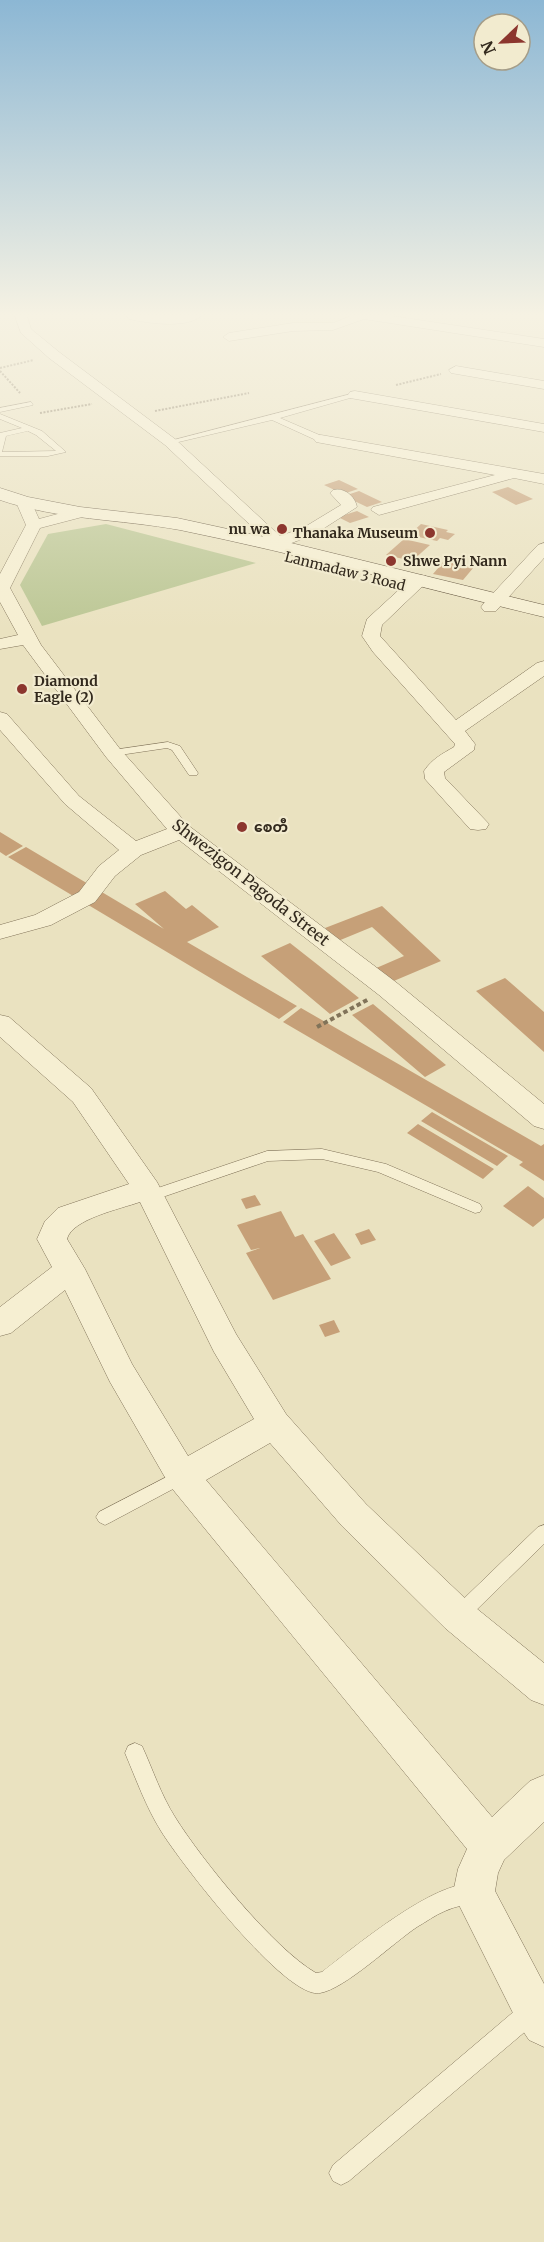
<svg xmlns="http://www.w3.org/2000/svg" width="544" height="2242" viewBox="0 0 544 2242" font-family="Merriweather,'Noto Sans Myanmar',serif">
<rect width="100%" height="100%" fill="#eae2c0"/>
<path fill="#bcc795" d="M106,524L256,563L42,626L20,585L48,534Z"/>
<path fill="#c6a078" d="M339,480L358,489L343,494L324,485Z
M508,487L533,499L516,505L492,492Z
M359,491L382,502L367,507L344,496Z
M357,511L369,517L350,523L338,517Z
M421,524L448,530L446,532L455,534L448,540L440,538L437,541L409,535Z
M404,539L430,545L412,561L386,555Z
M444,561L474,567L463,580L433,574Z
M0,832L23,846L6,856L0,852Z
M26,847L164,929L135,904L165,891L186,909L192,905L219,927L187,942L297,1006L279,1019L8,857Z
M382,906L441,961L389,983L374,969L404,956L372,927L338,941L325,928Z
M290,943L318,965L359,998L330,1014L261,956Z
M505,978L544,1012V1052L476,991Z
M373,1004L446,1065L425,1077L352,1015Z
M301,1008L541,1146L544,1144V1181L519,1165L523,1162L283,1022Z
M432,1112L508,1156L497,1166L421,1121Z
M418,1124L494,1169L483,1179L407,1133Z
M528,1186L544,1198V1218L533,1227L503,1206Z
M255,1195L261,1205L246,1209L241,1199Z
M281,1211L295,1237L303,1234L331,1279L273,1300L246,1253L260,1248L251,1250L237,1225Z
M369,1229L376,1240L361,1245L355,1234Z
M334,1233L351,1258L331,1266L314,1241Z
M334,1320L340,1332L325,1337L319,1325Z"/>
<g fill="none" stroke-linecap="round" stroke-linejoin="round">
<defs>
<path id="service" d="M355,393L357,396L280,418L324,437V441H318L272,420L170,444L166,442Z
M31,402L33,405L0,412V408Z
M0,414L42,431L66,452L48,456H0V433L22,428L0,419ZM28,431L36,435L56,451L2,452L6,436Z
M168,742L180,746L198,773L197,775H189L172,750L167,748L113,756L108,753L113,750Z
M322,1149L386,1164L480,1204L482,1208L480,1212L475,1213L378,1172L322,1159L268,1161L151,1201L146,1200L144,1196L146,1192L267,1151Z
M182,1469L188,1471L190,1476L188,1481L111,1522L105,1525L99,1522L96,1517L99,1512Z
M544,1525V1544L464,1622L458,1625L452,1622L449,1616L452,1610L538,1527Z
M135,1743L142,1746C153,1770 161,1795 175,1817C201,1859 274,1949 316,1973L322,1972C351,1950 445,1871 479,1886L482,1893L479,1900C468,1905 455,1906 445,1911C435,1915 426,1922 417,1927C393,1943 345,1989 320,1993C286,2000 180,1862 161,1831C146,1807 136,1779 125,1753L128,1746Z
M532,2000L540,2003L543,2011L540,2019L349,2181L341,2185L333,2181L329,2173L333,2165L524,2003Z"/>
<path id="minor" d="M15,316H27L31,329L59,352L175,439L280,536L303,528L341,505L330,493L333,490C344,487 355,496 357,507L315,534L289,544L291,547L289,550H277L165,445L49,358L21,333Z
M127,316H201C186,329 147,323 129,319Z
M351,316H392L544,339V347L364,319L333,330L293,331L229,341L223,337L229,333L293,323H333Z
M456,366L544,381V389L451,373L449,370Z
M355,391L544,424V432L350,398L348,395L350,392Z
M321,435L544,474V484L514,478L379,515L371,510L373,507L495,475L316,442L314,439L316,436Z
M24,497L30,499L39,519L80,508L88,513L86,516L40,528L10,588L41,645L120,749L189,826L397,983L544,1104V1129L534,1126L379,995L179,840L141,855L115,876L95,902L51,925L0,939V925L35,915L79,892L99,866L119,850L65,804L0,730V712L7,714L79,796L136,841L167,829L106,757L23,645L0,649V639L18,635L0,602V574L26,525L16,502Z
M544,543V558L496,611H484L481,607L484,603L538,545Z
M420,575L426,576L429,580L382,625L380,636L456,720L537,663L544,661V676L465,731L475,744L474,750L444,772L445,778L489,824L486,829L478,830L470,829L425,779L424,771C432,759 442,754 454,747L455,744L373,652L362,636L367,619L414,576Z
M0,1015L9,1017L91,1088L157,1182L236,1334L286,1414L366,1504L471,1604L544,1663V1705L531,1700L445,1628L342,1526L270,1443L206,1480L492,1817L530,1781L544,1775V1822L504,1860L498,1873L495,1891L544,1984V2047L529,2040L519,2025L453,1893L458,1869L467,1849L170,1486L110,1382L65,1290L11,1333L0,1336V1307L52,1267L37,1239L45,1221L58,1208L129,1184L73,1102L0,1037ZM140,1202L214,1352L254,1419L188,1456L132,1364L85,1269L67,1239C72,1219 120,1209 140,1202Z"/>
<path id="secondary" d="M0,488L28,497L80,507L177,518L283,541L544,605V617C423,588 302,555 180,530C120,519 59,520 0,500Z"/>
</defs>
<use href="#service" stroke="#817359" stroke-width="1"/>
<use href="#minor" stroke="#817359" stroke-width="1"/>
<use href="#secondary" stroke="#63543d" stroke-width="1"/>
<path stroke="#817359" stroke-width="2" stroke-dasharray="2 1.5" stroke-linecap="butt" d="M0,368L34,360
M0,371L20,393
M396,385L441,374
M155,411L249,393
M40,413L92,404"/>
<path stroke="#817359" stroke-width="4" stroke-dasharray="4.5 3" stroke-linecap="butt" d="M317,1027L369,999"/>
<use href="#service" fill="#f6efd2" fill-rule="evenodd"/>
<use href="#minor" fill="#f6efd2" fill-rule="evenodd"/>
<use href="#secondary" fill="#f6efd2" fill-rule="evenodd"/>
</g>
<linearGradient id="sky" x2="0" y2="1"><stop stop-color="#8cb7d4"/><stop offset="0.5" stop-color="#f6f2e3"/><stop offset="1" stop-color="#f6f2e3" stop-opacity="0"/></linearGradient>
<rect width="544" height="630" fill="url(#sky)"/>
<g fill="#8c362e" stroke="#f2ebcf" stroke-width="2">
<circle cx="282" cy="529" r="6"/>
<circle cx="430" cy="533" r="6"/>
<circle cx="391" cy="561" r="6"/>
<circle cx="22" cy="689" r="6"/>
<circle cx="242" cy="827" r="6"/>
</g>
<g text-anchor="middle" stroke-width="4.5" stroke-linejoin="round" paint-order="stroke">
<g font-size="14" font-weight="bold" fill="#32291d" stroke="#f2ebcf" text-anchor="start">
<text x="270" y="534" text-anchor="end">nu wa</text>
<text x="418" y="538" text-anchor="end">Thanaka Museum</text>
<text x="403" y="566">Shwe Pyi Nann</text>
<text x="34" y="686">Diamond<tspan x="34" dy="16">Eagle (2)</tspan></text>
<text x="254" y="832">စေတီ</text>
</g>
<g font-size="14" fill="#32291d" stroke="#f2ebcf">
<text transform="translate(345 571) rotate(14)" y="5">Lanmadaw 3 Road</text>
</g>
<g font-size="16" fill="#32291d" stroke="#f2ebcf">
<text transform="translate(251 882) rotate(38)" y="6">Shwezigon Pagoda Street</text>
</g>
</g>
<g transform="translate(502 42) rotate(247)"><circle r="28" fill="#f2ebcf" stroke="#a59d88" stroke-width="1.5"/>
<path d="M0-4.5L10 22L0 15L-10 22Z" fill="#8c362e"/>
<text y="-9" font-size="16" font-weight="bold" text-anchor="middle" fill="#32291d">N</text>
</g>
</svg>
